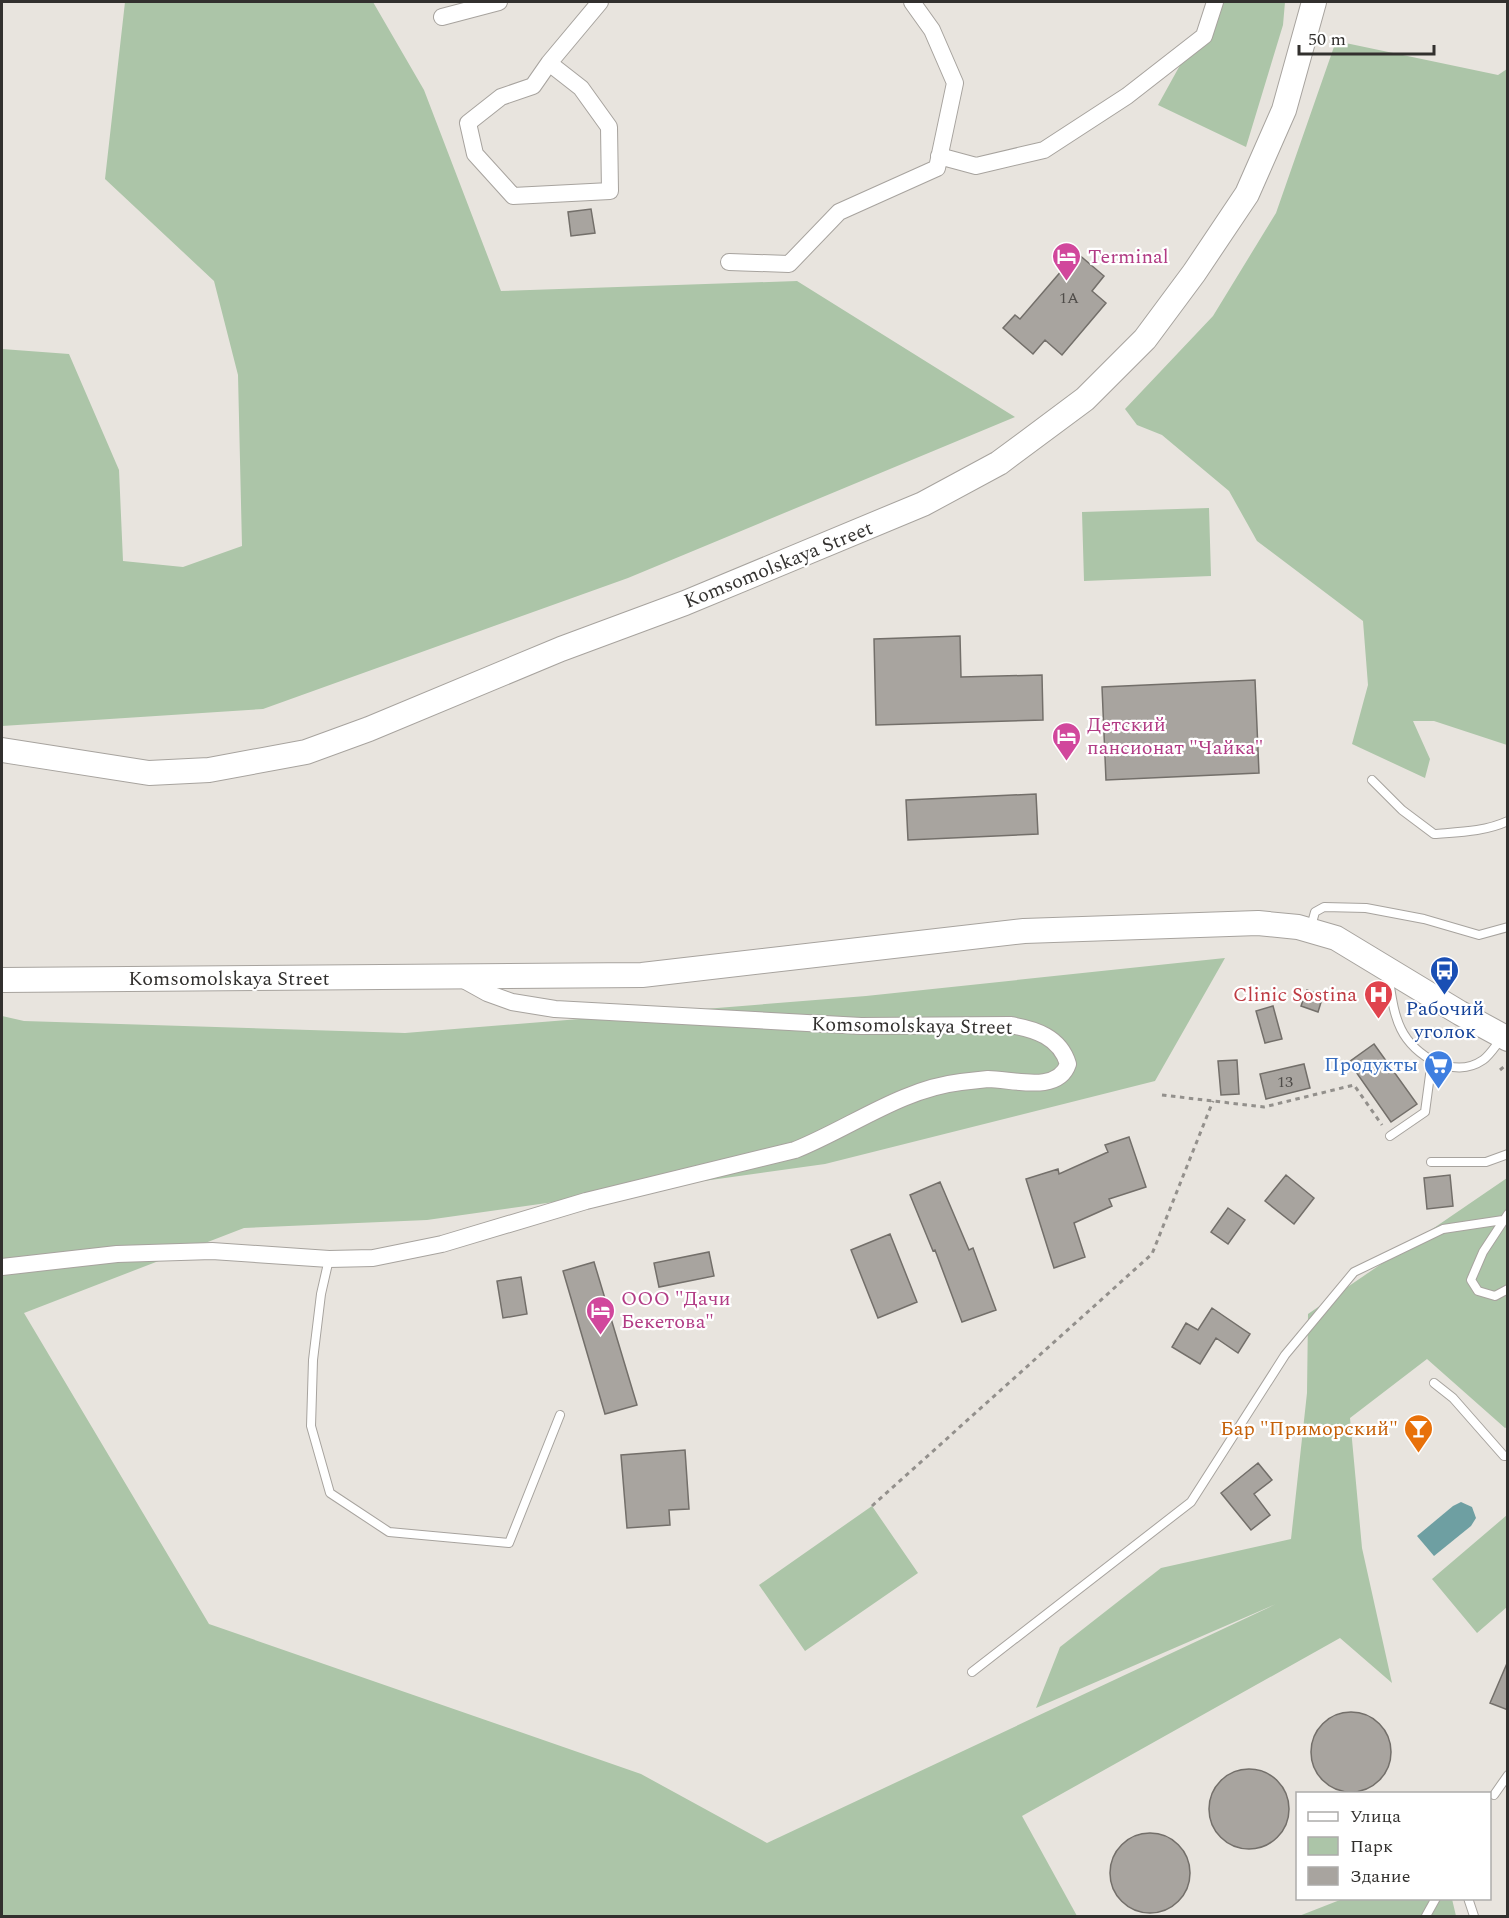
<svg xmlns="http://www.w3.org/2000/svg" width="1509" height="1918" viewBox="0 0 1509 1918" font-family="Spectral,serif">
<rect width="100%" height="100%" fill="#e8e4de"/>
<path fill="#acc5a8" d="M125,2H373L424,90L501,291L797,281L1015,417L628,578L263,709L2,726V349L69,354L119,470L123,561L183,567L242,546L238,375L214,281L105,179Z
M1215,2H1285L1283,25L1246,147L1158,105Z
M1336,41L1498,75L1507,69V745L1434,721H1413L1430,759L1425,778L1352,744L1368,685L1363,621L1257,541L1229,491L1162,435L1137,425L1125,409L1213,316L1276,213Z
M1209,508L1211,576L1084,581L1082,512Z
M1225,958L1155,1081L825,1164L427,1220L244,1228L24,1313L209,1624L641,1774L767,1843L1276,1604L1036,1708L1060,1647L1161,1568L1291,1539L1307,1393L1308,1314L1507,1178V1427L1505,1428L1427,1359L1350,1418L1362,1548L1392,1683L1340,1638L1022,1816L1077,1916H2V1016L24,1021L405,1033L866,996Z
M872,1506L918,1573L805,1651L759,1585Z
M1507,1515V1607L1477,1633L1432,1579Z
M1345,1898L1452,1899L1456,1916H1299Z"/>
<path fill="#6e9fa2" d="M1461,1502L1472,1507L1476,1518L1471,1526L1434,1556L1417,1536L1453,1506Z"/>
<path fill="#a8a49f" stroke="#736f6a" stroke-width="1.5" d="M591,209L595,233L571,236L568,212Z
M1071,248L1104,276L1092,291L1106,303L1062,355L1045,340L1033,354L1003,328L1015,315L1020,319L1063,269L1057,264Z
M960,636L961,677L1042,675L1043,720L876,725L874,639Z
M1255,680L1259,773L1106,780L1102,687Z
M1036,794L1038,834L908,840L906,800Z
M1307,990L1323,996L1318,1012L1301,1006Z
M1273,1006L1282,1039L1265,1043L1256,1011Z
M1374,1044L1417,1104L1391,1122L1349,1062Z
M1237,1060L1239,1094L1221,1095L1218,1061Z
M1304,1064L1310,1088L1266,1099L1260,1074Z
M1129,1137L1146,1187L1109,1199L1112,1206L1074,1223L1085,1257L1054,1268L1026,1179L1058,1169L1059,1174L1108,1152L1105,1145Z
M1286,1175L1314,1198L1294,1224L1265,1201Z
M1450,1175L1453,1206L1427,1209L1424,1178Z
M940,1182L969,1250L973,1248L996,1310L962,1322L935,1250L933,1251L910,1195Z
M1228,1208L1245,1220L1228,1244L1211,1232Z
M890,1234L917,1302L878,1318L851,1250Z
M709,1252L714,1276L659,1287L654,1263Z
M594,1262L637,1405L605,1414L563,1271Z
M521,1277L527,1314L503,1318L497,1281Z
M1212,1308L1250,1334L1238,1353L1216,1338L1200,1364L1172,1347L1186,1323L1198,1330Z
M685,1450L689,1509L669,1510L670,1525L627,1528L621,1455Z
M1258,1463L1272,1480L1254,1494L1270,1515L1251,1530L1221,1493Z
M1508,1661V1710L1490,1703Z
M1311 1752a40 40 0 1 1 80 0a40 40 0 1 1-80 0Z
M1209 1809a40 40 0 1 1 80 0a40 40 0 1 1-80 0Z
M1110 1873a40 40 0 1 1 80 0a40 40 0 1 1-80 0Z"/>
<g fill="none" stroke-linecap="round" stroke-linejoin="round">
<defs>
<path id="lane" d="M1372,780L1402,810L1434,834C1459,832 1484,832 1508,821
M1310,930L1315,912L1324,907L1366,908L1424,919L1479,935L1508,927
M1388,974C1391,992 1393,1013 1401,1029C1414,1056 1454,1080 1483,1060C1490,1055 1496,1045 1501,1039
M1390,1136L1425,1112L1432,1060
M1431,1162H1486L1508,1154
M1508,1214L1483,1252L1471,1280L1478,1291L1495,1296L1508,1289
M329,1259L321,1294L313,1360L311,1426L330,1493L389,1532L509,1543L560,1415
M1434,1383L1453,1398L1504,1456H1508
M972,1672L1191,1502L1285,1355L1354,1272L1443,1229L1503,1220
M1494,1795L1508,1775
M1468,1898L1474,1916
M1426,1916L1436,1898"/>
<path id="street" d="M442,17L499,2
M549,63L581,88L609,127L610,191L513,196L475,154L468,123L501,97L533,86L549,63L600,2
M939,156L976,166L1044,150L1127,96L1204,36L1215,2
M729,262L789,264L839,212L937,168L955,83L932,30L912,2
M2,1267L117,1254L212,1251L329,1259L373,1258L442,1244L586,1201L795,1150C850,1128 901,1089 961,1082C970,1081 979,1080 988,1079C1012,1079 1058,1094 1068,1064C1060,1037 1035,1029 1010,1025L861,1026L555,1009L512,1002L487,993L460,978"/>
<path id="secondary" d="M2,750L149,773L209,770L306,752L369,729L561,649L685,603L923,504L999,463L1085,399L1145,339L1194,273L1247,194L1284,110L1314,2
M2,980L642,975L1024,931L1258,923L1298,927L1336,938L1460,1013L1508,1039"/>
</defs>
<use href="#lane" stroke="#a7a39e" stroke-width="10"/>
<use href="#street" stroke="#a7a39e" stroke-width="18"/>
<use href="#secondary" stroke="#a7a39e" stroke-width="26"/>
<path stroke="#93908c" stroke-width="3" stroke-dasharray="4.5 4.5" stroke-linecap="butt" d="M1500,1070L1508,1063
M1162,1095L1264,1107L1354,1085L1382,1125
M872,1506L1152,1254L1213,1101"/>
<use href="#lane" stroke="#fff" stroke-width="8"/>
<use href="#street" stroke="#fff" stroke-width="16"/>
<use href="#secondary" stroke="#fff" stroke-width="24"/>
</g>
<defs>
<symbol id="hotel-pin" viewBox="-11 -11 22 30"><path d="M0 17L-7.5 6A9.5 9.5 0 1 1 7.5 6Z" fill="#d1479c" stroke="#fff"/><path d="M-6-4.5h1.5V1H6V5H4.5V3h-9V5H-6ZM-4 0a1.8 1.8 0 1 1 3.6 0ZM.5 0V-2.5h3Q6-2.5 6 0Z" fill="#fff"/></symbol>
<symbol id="bus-pin" viewBox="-11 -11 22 30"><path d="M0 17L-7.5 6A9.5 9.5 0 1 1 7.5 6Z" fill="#1a4fb4" stroke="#fff"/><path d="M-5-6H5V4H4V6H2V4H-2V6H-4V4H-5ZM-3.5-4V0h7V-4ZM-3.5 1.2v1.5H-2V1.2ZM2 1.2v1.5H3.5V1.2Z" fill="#fff"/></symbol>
<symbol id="hospital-pin" viewBox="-11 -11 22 30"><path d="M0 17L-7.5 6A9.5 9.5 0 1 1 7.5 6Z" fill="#e0444e" stroke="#fff"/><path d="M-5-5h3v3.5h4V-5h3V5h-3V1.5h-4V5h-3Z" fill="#fff"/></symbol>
<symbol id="supermarket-pin" viewBox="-11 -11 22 30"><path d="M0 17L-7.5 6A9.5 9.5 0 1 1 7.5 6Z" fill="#3f7fe0" stroke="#fff"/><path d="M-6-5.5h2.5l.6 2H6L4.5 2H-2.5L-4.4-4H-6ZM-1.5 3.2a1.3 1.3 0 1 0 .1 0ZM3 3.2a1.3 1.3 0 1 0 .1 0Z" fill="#fff"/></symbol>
<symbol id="bar-pin" viewBox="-11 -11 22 30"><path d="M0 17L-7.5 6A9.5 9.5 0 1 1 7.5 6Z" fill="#e8710a" stroke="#fff"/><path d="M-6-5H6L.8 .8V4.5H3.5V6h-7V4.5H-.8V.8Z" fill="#fff"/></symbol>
</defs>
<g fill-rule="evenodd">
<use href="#hotel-pin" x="1050" y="240" width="33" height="45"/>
<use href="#hotel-pin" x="1050" y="720" width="33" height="45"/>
<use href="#bus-pin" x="1428" y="954" width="33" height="45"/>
<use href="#hospital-pin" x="1362" y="978" width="33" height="45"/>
<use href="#supermarket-pin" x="1422" y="1048" width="33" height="45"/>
<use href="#hotel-pin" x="584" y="1294" width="33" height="45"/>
<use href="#bar-pin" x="1402" y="1412" width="33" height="45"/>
</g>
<g text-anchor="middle" stroke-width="4.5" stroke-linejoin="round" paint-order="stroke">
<g font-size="16" fill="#504d4a">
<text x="1069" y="303">1А</text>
<text x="1285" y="1087">13</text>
</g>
<g font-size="20" fill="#b23c85" stroke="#fff" text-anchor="start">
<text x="1088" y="263">Terminal</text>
<text x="1087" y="731">Детский<tspan x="1087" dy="23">пансионат "Чайка"</tspan></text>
<text x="621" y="1305">ООО "Дачи<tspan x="621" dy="23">Бекетова"</tspan></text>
</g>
<g font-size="20" fill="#32302e" stroke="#fff">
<text transform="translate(778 564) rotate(-22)" y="7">Komsomolskaya Street</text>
<text x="229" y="985">Komsomolskaya Street</text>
<text transform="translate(912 1025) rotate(1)" y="7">Komsomolskaya Street</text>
</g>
<g font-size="20" fill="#be3a42" stroke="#fff" text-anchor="end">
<text x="1357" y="1001">Clinic Sostina</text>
</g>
<g font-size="20" fill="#164399" stroke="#fff">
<text x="1445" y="1015">Рабочий<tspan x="1445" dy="23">уголок</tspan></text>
</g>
<g font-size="20" fill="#366cbe" stroke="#fff" text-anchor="end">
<text x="1418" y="1071">Продукты</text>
</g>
<g font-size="20" fill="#c56008" stroke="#fff" text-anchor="end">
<text x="1398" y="1435">Бар "Приморский"</text>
</g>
</g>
<rect width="1509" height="1918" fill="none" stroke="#32302e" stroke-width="6"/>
<rect x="1296" y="1792" width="195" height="108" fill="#ffffff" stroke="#adacab" stroke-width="1.5"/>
<rect x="1308" y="1812" width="30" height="9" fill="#ffffff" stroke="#adacab" stroke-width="1.5"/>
<text x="1350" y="1822" font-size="18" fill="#32302e">Улица</text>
<rect x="1308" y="1837" width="30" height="18" fill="#acc5a8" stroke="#adacab" stroke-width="1.5"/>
<text x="1350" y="1852" font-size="18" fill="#32302e">Парк</text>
<rect x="1308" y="1867" width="30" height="18" fill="#a8a49f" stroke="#adacab" stroke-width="1.5"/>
<text x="1350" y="1882" font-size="18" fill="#32302e">Здание</text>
<path d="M1299 45v9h135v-9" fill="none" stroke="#32302e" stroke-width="3"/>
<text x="1308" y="45" font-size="18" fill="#32302e" stroke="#ffffff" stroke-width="4.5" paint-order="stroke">50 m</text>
</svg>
